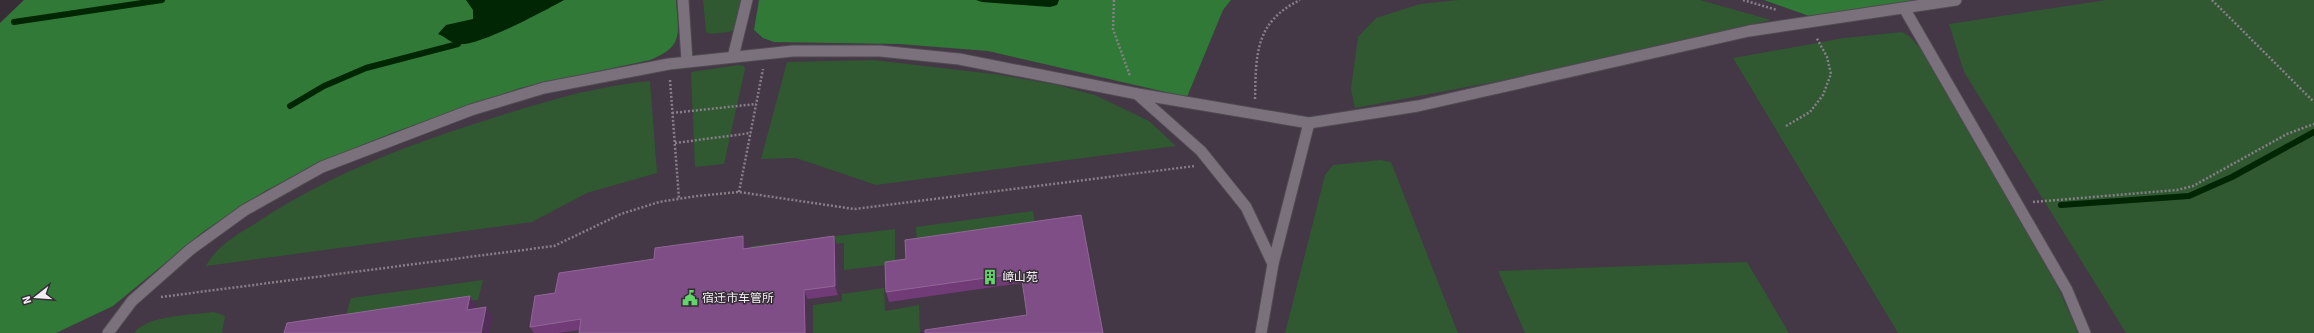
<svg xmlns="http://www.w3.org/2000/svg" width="2314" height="333" viewBox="0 0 2314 333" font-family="Signika,'Noto Sans SC',sans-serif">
<rect width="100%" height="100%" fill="#362d37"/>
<path fill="#443746" d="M24,0H2314V333H0V23Z"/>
<path fill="#305831" d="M703,0H742L735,29L729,32L710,34L706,32Z
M1459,0H1700L1771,20L1499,81L1355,108L1351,89L1358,37L1376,18L1420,4Z
M2106,0H2314V333H2126L1964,72L1949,24Z
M1902,32L1909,36L1921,49L2058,287L2078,333H1898L1733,58L1844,38Z
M873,60L994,74L1053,84L1095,95L1149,121L1176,146L876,185L796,158L761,159L787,62Z
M738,65L744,66L745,69L724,164L695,167L691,72Z
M650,81L657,173L587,193L532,222L206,266C216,246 237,235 256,223C329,174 412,143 496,117C546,101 597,86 650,81Z
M1380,160L1391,162L1458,333H1285L1325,175L1333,165Z
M1033,211L1036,230L917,246L916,227Z
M895,229V264L844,270V243L752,255L751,246Z
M1747,262L1789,333H1525L1498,271Z
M483,280L478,300L345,319L351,298Z
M884,288L885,311L919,305L920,333H813V305L842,301V294Z
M214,312L225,316L222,333H134C147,315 192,315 214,312Z"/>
<path fill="#317936" d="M24,0H676C678,33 685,46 650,60L520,88L392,133L330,158L265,191L204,231L113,306L56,333H0V23Z
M759,0H1231L1223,10L1187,97L988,51L899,44L774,42L763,38L754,30Z
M1764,0H1926L1812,17Z"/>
<path fill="#002604" d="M466,0H564C544,11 478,47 458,44C451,43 444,36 438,34L446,25L473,19V10Z
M976,0H1059L1057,5L1050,7L982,2Z"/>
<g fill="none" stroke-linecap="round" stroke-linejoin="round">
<path stroke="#002604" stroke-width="6" d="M14,22L162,0
M290,106L324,86L366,68L458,44
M2061,205L2189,196L2232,177L2314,132"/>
<defs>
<path id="service" d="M683,0L687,61
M1904,8L2067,290L2085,333
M733,57L747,0
M1138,95L1201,151L1246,207L1273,264
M108,333L132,301L191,249L245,210L322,167L471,110L544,88L669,64L793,51H880L959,59L1138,94L1309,123L1418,106L1749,31L1956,0
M1261,333L1273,264L1309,123"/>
</defs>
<use href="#service" stroke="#504a51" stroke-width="13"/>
<path stroke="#877f88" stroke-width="2.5" stroke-dasharray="2 2" stroke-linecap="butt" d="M1114,0L1113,29L1130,76
M1743,0L1777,10
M2212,0L2314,102
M670,80L679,199
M1255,99C1256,54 1255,22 1300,0
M672,113L756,104
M1786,126L1810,112L1823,95L1831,74L1827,57L1816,37
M675,143L751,133
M739,192L763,69
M2033,202L2177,190L2193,186L2287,134L2314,124
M161,297L554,246L621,214L659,202L697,196L739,192L854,209L1195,166"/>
<use href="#service" stroke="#7a717c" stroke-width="11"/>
</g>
<path fill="#713b78" d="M1081,215L1022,283L889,302L886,292L906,259Z
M834,236L837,245L838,295L558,333H534L530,327L555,293L654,259L747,245V248Z"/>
<path fill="#532d59" d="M743,236L747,245V258L743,249Z
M834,236L837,245L838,295L835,286Z
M804,290L808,300V333H805Z
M470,296L476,306L474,319L467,310Z
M486,307L492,317L489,333H481Z"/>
<path fill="#7f4e86" stroke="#916797" d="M1081,215L1103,333H925V330L1027,315L1021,273L886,292L885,262L906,259L905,240Z
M743,236V249L834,236L835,286L804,290L805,333H579L581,319L530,327L535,296L555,293L559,273L654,259L655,248Z
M470,296L467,310L486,307L481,333H284L287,323Z"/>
<defs>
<symbol id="building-bare" viewBox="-9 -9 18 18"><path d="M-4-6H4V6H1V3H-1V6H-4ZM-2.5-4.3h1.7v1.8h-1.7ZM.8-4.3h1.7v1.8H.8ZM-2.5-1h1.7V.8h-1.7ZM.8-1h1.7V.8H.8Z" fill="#61d46a" stroke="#362d37" stroke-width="2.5" paint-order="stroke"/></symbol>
<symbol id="civic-bare" viewBox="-9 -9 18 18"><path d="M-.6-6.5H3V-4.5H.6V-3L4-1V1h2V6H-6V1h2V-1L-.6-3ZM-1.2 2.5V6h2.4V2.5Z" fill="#61d46a" stroke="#362d37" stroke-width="2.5" paint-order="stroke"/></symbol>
</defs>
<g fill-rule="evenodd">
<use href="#building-bare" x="979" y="266" width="22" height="22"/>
<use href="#civic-bare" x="679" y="287" width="22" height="22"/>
</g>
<g text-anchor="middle" stroke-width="3" stroke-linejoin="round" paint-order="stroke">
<g font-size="12" fill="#f3eef4" stroke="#362d37" text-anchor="start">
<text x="1002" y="281">嶂山苑</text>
<text x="702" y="302">宿迁市车管所</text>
</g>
</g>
<g transform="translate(36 297) rotate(253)" stroke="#362d37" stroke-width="3" paint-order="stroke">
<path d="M0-3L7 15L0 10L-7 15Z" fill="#f3eef4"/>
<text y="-6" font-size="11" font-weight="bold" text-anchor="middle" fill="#f3eef4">N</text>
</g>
</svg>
